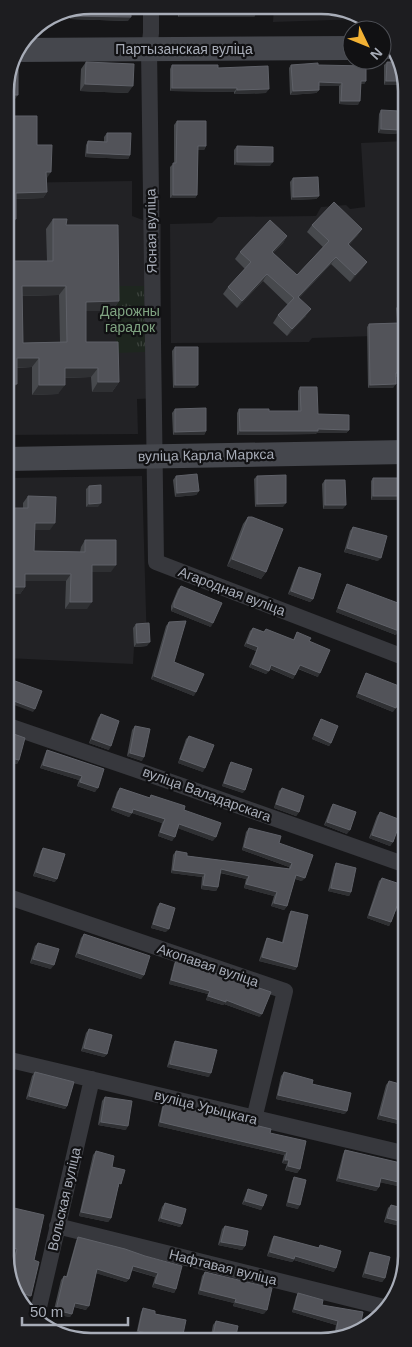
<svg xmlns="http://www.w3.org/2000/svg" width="412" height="1347" viewBox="0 0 412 1347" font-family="Helvetica,sans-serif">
<defs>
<pattern id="park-tufts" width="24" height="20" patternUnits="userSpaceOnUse" patternTransform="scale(1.25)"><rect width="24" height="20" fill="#1e261f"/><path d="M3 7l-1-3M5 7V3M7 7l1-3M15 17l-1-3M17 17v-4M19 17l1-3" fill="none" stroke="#3c433d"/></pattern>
</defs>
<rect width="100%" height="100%" fill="#161618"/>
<path fill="#222225" d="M274,6L338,7L362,19L273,22Z
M405,141L406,335L312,338L309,342L171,343L170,224L212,223L218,217L316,216L321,207L346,205L350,209L365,207L361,143Z
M132,181V216L151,223L161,224V398L137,399L138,434L6,435L5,183Z
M142,476L147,646L134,647L133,664L6,658V478Z"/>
<path fill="url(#park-tufts)" d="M116,286H144L145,352L116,353Z"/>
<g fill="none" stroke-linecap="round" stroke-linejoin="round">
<path stroke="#37383d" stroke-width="16" d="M151,5V33L149,49L156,562L406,658
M6,725L137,770L406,865
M6,896L285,991L254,1119
M6,1059L407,1154
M57,1226L388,1308
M36,1320L92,1079"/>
<path stroke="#45474d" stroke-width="24" d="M382,47H391
M16,50L352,48
M6,459L406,452"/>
</g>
<path fill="#47494d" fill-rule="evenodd" d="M91,5L128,21L70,19V13Z
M178,6H261L254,17H178Z
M86,62L128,93L80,91L81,69Z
M387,62L405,74L384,85V65Z
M172,65L218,68L266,93L234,94V92L170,91V69Z
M291,65H318L366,81L364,84H361L358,105L339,104V86H319V90L316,93L290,95L289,68Z
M381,110L399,130L396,134L378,133L379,114Z
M13,116L37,145L47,178V192L43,198L16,199V219L12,225H5V123H9V122Z
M177,121L206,146L204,150H198L197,195L195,198H170V167L174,163V125Z
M107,133L130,155L128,159L85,157L86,145L88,141L104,142V137Z
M237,146L270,166L234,165V150Z
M293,178L319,196L316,199L291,200L290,182Z
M53,219L66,225L119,301L112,311H86V342L119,382L112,392H92L91,377L65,378L58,394L32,395V367L17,368L10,394L5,261H47L46,229ZM59,295L60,342L23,343L22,296Z
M312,225L362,229L357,236L349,245L367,262L362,269L350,282L331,264L299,298L306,316L287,336L273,323L278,315L288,305L263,281L237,308L223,294L228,287L245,269L235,259L240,252L287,236L283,243L273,253L297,275L323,247L307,232Z
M399,305H406V377H396L393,388H368L367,327L369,324L397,323L396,308Z
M175,347L195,388H173L172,351Z
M300,387L318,414L349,430L346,433H317L315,434L237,435V413L239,409L269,411H298V391Z
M175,409L206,431L204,435H173L172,413Z
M176,476L199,491L196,495L175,497L173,480Z
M257,476L283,507H255L254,479Z
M373,478L402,500H371V481Z
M325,480L343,509H323L322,484Z
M89,486L98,507H86V489Z
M28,496L50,530H34V551L80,552L81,547L85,540L111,572H92L87,609H65L66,581H25V587L20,594L9,558V538L23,508V503Z
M248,517L266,572L261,579L227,566L243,524Z
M353,527L378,561L344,552L350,531Z
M299,567L313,599L310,602L288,594L297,570Z
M347,584L396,635L336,612L345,588Z
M181,586L211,627L171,611V606L178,589Z
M169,622L174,662L194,696L151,679L166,626Z
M136,624L147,646L134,647L133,628Z
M253,628L264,632L266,629L293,640L297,632L309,641L318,677L298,669L293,679L270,669L266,674L249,667L256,651L244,646L250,631Z
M366,673L393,712L356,697L364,677Z
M101,714L109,750L89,743L98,718Z
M321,719L331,743L329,746L312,739L319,722Z
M135,726L142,761L127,756L132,730Z
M11,733L19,760L17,764L6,762V746L8,737Z
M189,736L203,772L178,763L186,739Z
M47,750L104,769L95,792L77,786L79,780L40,768L45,754Z
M231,762L243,793L222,786L229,765Z
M120,788L149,798L151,795L184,810L213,841L178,828L172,841L158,836L162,823L132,813L129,817L111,810L117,792Z
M282,788L299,812L296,816L274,808L279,791Z
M333,804L347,834L324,825L331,807Z
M380,812L393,842L390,846L369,838L377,816Z
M249,828L279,843L302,881L295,879L287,906L284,910L271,906L274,896L244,888L246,879L220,873L218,887L216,891L201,889L202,877L171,873L173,855L176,851L187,856L289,869V867L242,850L246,832Z
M43,848L55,882L33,876L41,851Z
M336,863L351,892L349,896L328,891L334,867Z
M382,878L406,913L396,910L389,926L367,918L379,881Z
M160,903L166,932L151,928L157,907Z
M291,911L297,967L295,970L259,961L265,942L267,938L282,942L289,914Z
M84,934L144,975L141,979L75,957L81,938Z
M38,943L51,969L30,963L35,946Z
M176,960L260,1017L224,1004L223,1005L206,1000L208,994L169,984L174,964Z
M89,1029L107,1054L104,1057L81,1051L86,1033Z
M175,1041L209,1077L167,1067L173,1044Z
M35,1072L67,1106L65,1109L26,1099L32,1076Z
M284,1072L312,1084L345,1114L276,1099L281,1076Z
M389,1081L407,1086V1126L377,1119L386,1085Z
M105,1097L126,1130L98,1125L102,1101Z
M164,1103L270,1133L300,1169L297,1173L285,1170L287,1164L282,1163L284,1155L158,1126L162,1107Z
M345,1150L404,1164L406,1160L407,1161V1188L380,1182L379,1187L376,1191L336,1181L343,1154Z
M96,1151L112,1167L119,1187H118L111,1218L108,1222L79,1216L93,1155Z
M294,1177L298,1209L286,1206L292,1181Z
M248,1189L263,1206L261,1210L242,1204L246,1193Z
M165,1203L182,1224L180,1227L158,1221L162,1207Z
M391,1205L403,1222L400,1226L384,1222L388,1208Z
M14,1208L34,1260L28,1299L20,1297L9,1277L15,1253L7,1251V1235L12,1212Z
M225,1226L245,1246L242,1250L218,1245L222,1229Z
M274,1236L318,1248L320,1245L334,1272L294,1260L292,1262L267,1256L272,1239Z
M78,1237L125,1249L176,1289L174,1293L152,1287L155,1277L131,1270L129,1279L126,1282L96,1273L86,1310L74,1307L70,1317L53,1314L61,1280L64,1276L66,1277L76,1241Z
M370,1252L385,1278L382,1282L362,1277L368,1256Z
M205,1272L264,1314L233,1306L234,1303L198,1294L202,1276Z
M298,1293L360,1327L342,1338L334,1336L336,1325L292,1312L296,1297Z
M143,1308L155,1314L181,1340H169L149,1336L148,1338L136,1335L141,1312Z
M216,1321L235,1340H210L213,1325Z"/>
<path fill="#2f3033" d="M185,7H261L254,17H178Z
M72,16L131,17L128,21L70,19Z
M361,81H366L364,84H358Z
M386,81H405V85H384Z
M319,82L342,83L339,86H316Z
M85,84L133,86L128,93L80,91Z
M172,88H237L234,92L170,91Z
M269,89L266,93L234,94L237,90Z
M319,90L316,93L290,95L293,91Z
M5,95H18L13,102H5Z
M341,101H360L358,105L339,104Z
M381,129L399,130L396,134L378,133Z
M198,146H206L204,150H195Z
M87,153L130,155L128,159L85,157Z
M237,162H273L270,166L234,165Z
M46,172H51L47,178H42Z
M47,192L43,198L12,199L16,193Z
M173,195H197L195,198H170Z
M319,196L316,199L291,200L293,197Z
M5,219H16L12,225H5Z
M362,229L357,236L343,251L348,244Z
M287,236L283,243L267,259L272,252Z
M336,257L331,264L293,304L298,297Z
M367,262L362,269L350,282L355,275Z
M267,274L263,281L237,308L242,301Z
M22,286H66L59,295L16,296Z
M119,301L112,311H79L86,302Z
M311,309L306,316L287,336L292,329Z
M17,358H39L32,367L10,368Z
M65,368H98L91,377L58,378Z
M396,373H406V377H393Z
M98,382H119L112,392H92Z
M17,384L10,394H6V385Z
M396,384L393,388H368L370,385Z
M39,385H65L58,394L32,395Z
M175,385H198L195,388H173Z
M318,429L349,430L346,433H317L315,434L237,435L240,431Z
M206,431L204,435H173L175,432Z
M199,491L196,495L175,497L177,493Z
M373,496H405L402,500H371Z
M101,503L98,507H86L89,504Z
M286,503L283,507H255L257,504Z
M325,505H346L343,509H323Z
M35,523H55L50,530H30Z
M6,530L14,531L9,538H6Z
M347,548L381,558L378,561L344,552Z
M232,559L266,572L261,579L227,566Z
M92,565H116L111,572H87Z
M25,574H71L66,581H20Z
M6,587H25L20,594H6Z
M291,591L313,599L310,602L288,594Z
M70,602H92L87,609H65Z
M174,607L213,623L211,627L171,611Z
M338,608L399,631L396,635L336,612Z
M150,642L147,646L134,647L137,643Z
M247,643L258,647L256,651L244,646Z
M252,664L269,671L266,674L249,667Z
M271,665L295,675L293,679L269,668Z
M300,665L320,673L318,677L297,668Z
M154,676L196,692L194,696L151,679Z
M358,693L396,708L393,712L356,697Z
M6,698L35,709L33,712L6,702Z
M314,735L331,743L329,746L312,739Z
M92,739L111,746L109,750L89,743Z
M130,753L144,757L142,761L127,756Z
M6,757L19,760L17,764L6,762Z
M180,759L205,768L203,772L178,763Z
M43,765L82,776L79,780L40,768Z
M80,782L98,788L95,792L77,786Z
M224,783L245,790L243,793L222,786Z
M276,804L299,812L296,816L274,808Z
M113,807L133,809L165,819L162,823L132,813L129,817L111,810Z
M327,822L350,830L347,834L324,825Z
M179,824L216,837L213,841L177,828Z
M160,832L175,837L172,841L158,836Z
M372,835L393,842L390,846L369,838Z
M244,847L292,863L289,867L242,850Z
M221,869L249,876L246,879L218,872Z
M173,870L205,874L202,877L171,873Z
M36,872L57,879L55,882L33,876Z
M296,875L305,878L302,881L293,878Z
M246,884L277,892L274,896L244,888Z
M203,885L218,887L216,891L201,889Z
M331,888L351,892L349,896L328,891Z
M274,903L287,906L284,910L271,906Z
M397,906L406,909V913L394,910Z
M369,915L391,922L389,926L367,918Z
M153,924L169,929L166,932L151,928Z
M78,953L144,975L141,979L75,957Z
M262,957L297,967L295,970L259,961Z
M33,959L54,965L51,969L30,963Z
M171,980L210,991L208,994L169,984Z
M208,996L226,1000L262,1014L260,1017L224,1004L223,1005L206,1000Z
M84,1048L107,1054L104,1057L81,1051Z
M170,1064L211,1073L209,1077L167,1067Z
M278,1095L347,1111L345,1114L276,1099Z
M29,1096L67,1106L65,1109L26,1099Z
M380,1115L407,1122V1126L377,1119Z
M101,1122L128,1126L126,1130L98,1125Z
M160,1122L287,1152L284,1155L158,1126Z
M285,1160H289L287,1164L282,1163Z
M288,1166L300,1169L297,1173L285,1170Z
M339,1178L379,1187L376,1191L336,1181Z
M381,1178L407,1184V1188L378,1182Z
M245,1201L263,1206L261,1210L242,1204Z
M288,1202L300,1205L298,1209L286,1206Z
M81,1212L111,1218L108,1222L79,1216Z
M161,1218L182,1224L180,1227L158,1221Z
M387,1218L403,1222L400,1226L384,1222Z
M221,1242L245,1246L242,1250L218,1245Z
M7,1247L17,1249L15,1253L7,1251Z
M270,1252L295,1256L336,1268L334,1272L294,1260L292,1262L267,1256Z
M133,1266L158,1273L155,1277L130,1269Z
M97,1269L129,1279L126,1282L95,1273Z
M365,1273L385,1278L382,1282L362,1277Z
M155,1283L176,1289L174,1293L152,1287Z
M200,1290L236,1299L234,1303L198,1294Z
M17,1292L31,1296L28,1299L20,1297Z
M235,1302L267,1310L264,1314L233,1306Z
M75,1303L89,1306L86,1310L72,1306Z
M294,1309L338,1321L336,1325L292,1312Z
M56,1310L72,1314L70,1317L53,1314Z
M138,1331L151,1333L182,1339L181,1340H169L149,1336L148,1338L136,1335Z
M336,1333L348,1335L342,1338L334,1336Z"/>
<path fill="#525359" stroke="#5f6168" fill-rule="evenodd" d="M91,5H131V17L72,16V12Z
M185,6H261V7H185Z
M86,62L134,64L133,86L85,84Z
M387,62H399L405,74V81H386Z
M318,63V65L366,66V81H361L360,101H341L342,83L319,82V90L293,91L291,65Z
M10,65L18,66V95H5V85Z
M172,65H218V68L268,66L269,89L237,90V88H172Z
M381,110L399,111V130L381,129Z
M13,116H37V145H52L51,172H46L47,192L16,193V219H5V123H13Z
M177,121H206V146H198L197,195H173V163H176Z
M107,133H131L130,155L87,153L88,141L107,142Z
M237,146L273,147V162H237Z
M318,177L319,196L293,197V178Z
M334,202L362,229L348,244L367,262L355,275L336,257L298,297L311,309L292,329L278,315L294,298L267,274L242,301L228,287L251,262L240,252L270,220L287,236L272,252L297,275L329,241L312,225Z
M53,219H67L66,225H118L119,301L86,302V342H118L119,382H98V368H65V385H39V358H17V384L6,385L5,261H53ZM22,286H66L67,342L23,343Z
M399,305H406V373H396V384L370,385L369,324L399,323Z
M175,347H198V385H175Z
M300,387H317L318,414L349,415V430L318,429V431H240L239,409H269V411H301Z
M206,408V431L175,432V409Z
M197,474L199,491L177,493L176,476Z
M286,475V503L257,504V476Z
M373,478H405V496H373Z
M325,480H345L346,505H325Z
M101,485V503L89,504V486Z
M28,496L56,497L55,523H35L34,551L85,552V540H116V565H92V602H70L71,574H25V587H6V558H13L14,531L6,530V508H28Z
M248,517H252L283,529L266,572L232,559Z
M353,527L387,536L381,558L347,548Z
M299,567L321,574L313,599L291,591Z
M347,584L406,606V610L399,631L338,608Z
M181,586L222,603L213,623L174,607V602Z
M186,621L174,662L204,674L196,692L154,676L169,622Z
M149,623L150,642L137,643L136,624Z
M253,628L264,632L266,629L294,640L297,632L311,638L309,641L330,650L320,673L300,665L295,675L271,665L269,671L252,664L258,647L247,643Z
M366,673L404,688L396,708L358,693Z
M10,681H15L42,691L35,709L6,698V692Z
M101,714L119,721L111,746L92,739Z
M321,719L338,726L331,743L314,735Z
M135,726L150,729L144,757L130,753Z
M11,733L25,738L19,760L6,757V754Z
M189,736L214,745L205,768L180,759Z
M47,750L104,769L98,788L80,782L82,776L43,765Z
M231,762L252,769L245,790L224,783Z
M120,788L150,798L151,795L185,806L184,810L221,823L216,837L179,824L175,837L160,832L165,819L133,809L132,813L113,807Z
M282,788L304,796L299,812L276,804Z
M333,804L356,812L350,830L327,822Z
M380,812L401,820L393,842L372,835Z
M249,828L281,836L279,843L313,855L305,878L296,875L287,906L274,903L277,892L246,884L249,876L221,869L218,887L203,885L205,874L173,870L176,851L187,853V856L290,869L292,863L244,847Z
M6,844L10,845L6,857Z
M43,848L65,854L57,879L36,872Z
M336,863L356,868L351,892L331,888Z
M382,878L406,886V909L397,906L391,922L369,915Z
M160,903L175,908L169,929L153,924Z
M291,911L308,915L297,967L262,957L267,938L283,943Z
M84,934L150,956L144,975L78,953Z
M38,943L59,949L54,965L33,959Z
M176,960L271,992L262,1014L226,1000V1002L208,996L210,991L171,980Z
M89,1029L112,1035L107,1054L84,1048Z
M175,1041L217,1050L211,1073L170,1064Z
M35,1072L74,1082L67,1106L29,1096Z
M284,1072L313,1080L312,1084L351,1093L347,1111L278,1095Z
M389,1081L407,1086V1122L380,1115Z
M105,1097L132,1101L128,1126L101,1122Z
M164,1103L271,1129L270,1133L306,1141L300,1169L288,1166L289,1160H285L287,1152L160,1122Z
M345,1150L405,1164L406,1160L407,1161V1184L381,1178L379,1187L339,1178Z
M96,1151L114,1156L112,1167L125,1170L121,1184L119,1183L111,1218L81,1212Z
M294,1177L306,1180L300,1205L288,1202Z
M248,1189L267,1195L263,1206L245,1201Z
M165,1203L186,1209L182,1224L161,1218Z
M391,1205L406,1209L403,1222L387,1218Z
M14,1208L44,1215L34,1260L39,1262L31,1296L17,1292L10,1280L17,1249L7,1247V1243Z
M225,1226L248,1231L245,1246L221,1242Z
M274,1236L319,1248L320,1245L341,1251L336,1268L295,1256L294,1259L270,1252Z
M78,1237L125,1249L145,1256L182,1266L176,1289L155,1283L158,1273L133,1266L129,1279L97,1269L89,1306L75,1303L72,1314L56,1310L64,1276L67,1277Z
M370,1252L390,1257L385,1278L365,1273Z
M205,1272L272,1288L267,1310L235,1302L236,1299L200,1290Z
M298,1293L323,1300L322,1305L363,1312L360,1327L348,1335L336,1333L338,1321L294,1309Z
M143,1308L155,1311V1314L186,1320L182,1339L151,1333L150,1334L138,1331Z
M216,1321L238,1326L235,1340H212Z"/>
<g text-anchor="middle" stroke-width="4.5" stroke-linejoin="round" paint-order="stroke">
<g font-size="14" fill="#a8adb8" stroke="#111113">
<text x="184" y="54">Партызанская вуліца</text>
<text transform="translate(151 231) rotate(-91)" y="5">Ясная вуліца</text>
<text transform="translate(206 455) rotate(-1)" y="5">вуліца Карла Маркса</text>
<text transform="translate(232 591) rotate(21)" y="5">Агародная вуліца</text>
<text transform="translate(207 794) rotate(20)" y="5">вуліца Валадарскага</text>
<text transform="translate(208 965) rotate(19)" y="5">Акопавая вуліца</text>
<text transform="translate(206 1107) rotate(14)" y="5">вуліца Урыцкага</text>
<text transform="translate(64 1199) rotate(-77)" y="5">Вольская вуліца</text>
<text transform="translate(223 1267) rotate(14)" y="5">Нафтавая вуліца</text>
</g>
<g font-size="14" fill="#7fa381" stroke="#111113">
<text x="130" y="316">Дарожны<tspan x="130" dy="16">гарадок</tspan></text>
</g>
</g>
<path d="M0 0H412V1347H0ZM91 14H321A77 77 0 0 1 398 91V1256A77 77 0 0 1 321 1333H91A77 77 0 0 1 14 1256V91A77 77 0 0 1 91 14Z" fill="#1d1d20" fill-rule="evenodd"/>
<path fill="none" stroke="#a8adb8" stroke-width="2.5" d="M91 14H321A77 77 0 0 1 398 91V1256A77 77 0 0 1 321 1333H91A77 77 0 0 1 14 1256V91A77 77 0 0 1 91 14Z"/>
<g transform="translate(367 45) rotate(133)"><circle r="24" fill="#111113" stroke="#4d4f55"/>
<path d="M0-4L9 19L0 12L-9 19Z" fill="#f2b134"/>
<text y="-8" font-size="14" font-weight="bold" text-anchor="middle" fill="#a8adb8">N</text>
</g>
<path d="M22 1317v8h106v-8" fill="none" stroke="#a8adb8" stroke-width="2.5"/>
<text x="30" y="1317" font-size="15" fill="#a8adb8" stroke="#111113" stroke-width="4" paint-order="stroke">50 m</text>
</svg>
